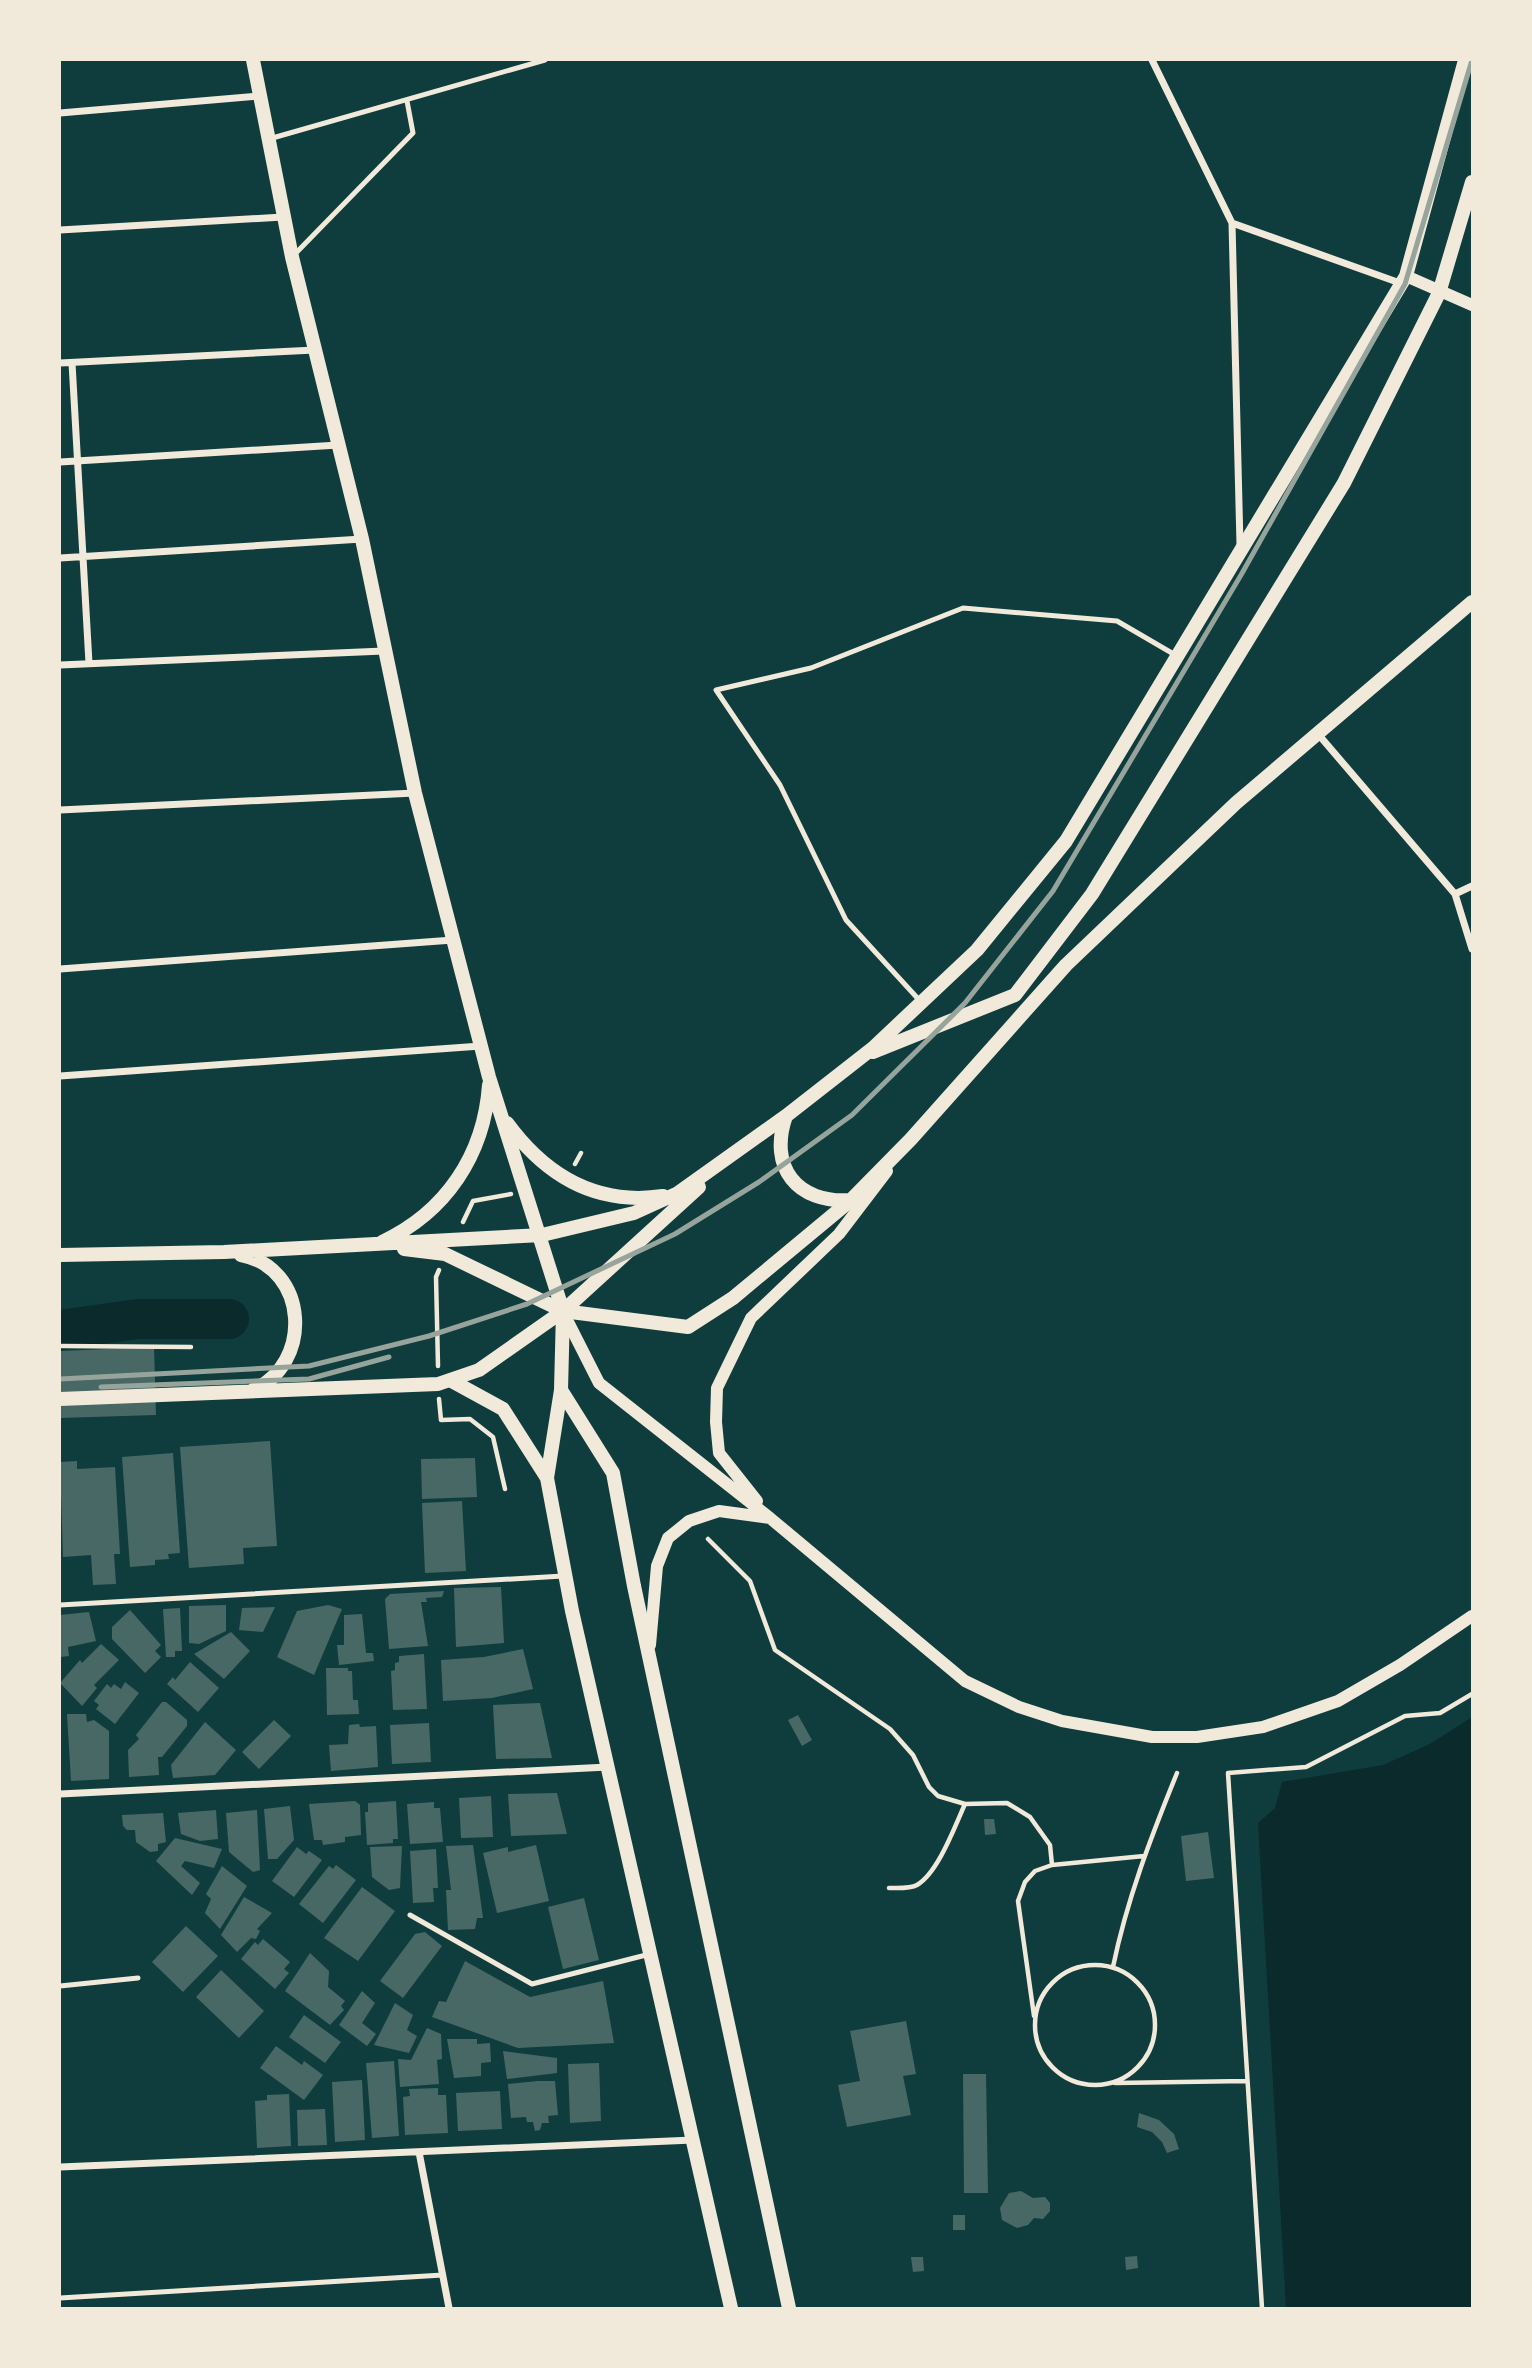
<svg xmlns="http://www.w3.org/2000/svg" width="1532" height="2368" viewBox="0 0 1532 2368" font-family="Jost,sans-serif">
<rect width="100%" height="100%" fill="#0f3d3e"/>
<path fill="#0a2a2b" d="M1472,1717V2308H1286L1258,1823L1275,1808L1282,1782L1383,1765L1430,1744Z"/>
<g fill="none" stroke-linecap="round" stroke-linejoin="round">
<path stroke="#0a2a2b" stroke-width="40" d="M60,1330L138,1319H229"/>
</g>
<path fill="#486865" d="M154,1347L156,1415L60,1418V1351Z
M270,1441L277,1546L243,1548L244,1564L189,1568L180,1447Z
M173,1453L180,1553L168,1554L169,1559L155,1560V1565L130,1567L122,1457Z
M475,1458L477,1497L422,1499L421,1459Z
M77,1461V1469L115,1467L120,1554H114L116,1584L93,1585L91,1555L63,1557L60,1462Z
M462,1501L466,1571L425,1573L422,1503Z
M501,1587L504,1643L456,1647L454,1588Z
M444,1591L442,1597L426,1598L427,1602H421L428,1646L389,1649L385,1599L390,1594Z
M226,1605V1631L199,1644L189,1643V1606Z
M328,1605L342,1609L314,1675L277,1657L297,1611Z
M275,1607L263,1632L239,1630L242,1608Z
M180,1608L182,1651H175V1657H166L163,1609Z
M130,1610L161,1645L155,1651L161,1657L145,1673L112,1639V1627Z
M89,1612L96,1641L68,1647L69,1656L60,1657V1615Z
M362,1614L366,1653H373L374,1661L339,1665L337,1645H344V1615Z
M231,1632L250,1651L224,1679L194,1654Z
M101,1644L119,1660L94,1685L97,1688L82,1706L60,1683L80,1660L82,1663Z
M523,1649L533,1689L492,1698L443,1701L441,1660L484,1657Z
M424,1654L427,1709L393,1710L391,1671L395,1670V1663L399,1662V1656Z
M190,1662L219,1688L198,1712L167,1684L173,1677L175,1680Z
M326,1668H348V1671H352L353,1700H358L359,1714L327,1715Z
M125,1682L139,1693L115,1724L96,1709L99,1705L94,1701L107,1684L111,1688L114,1684L121,1689Z
M162,1702H166L187,1720V1726L162,1757H158L159,1775L129,1777L128,1750L139,1739L136,1735Z
M540,1703L552,1758L496,1759L493,1705Z
M67,1714H86L87,1722L94,1720L109,1731V1779L71,1781Z
M798,1715L812,1740L802,1746L788,1720Z
M274,1720L291,1736L259,1769L242,1752Z
M205,1722L236,1750L215,1775L173,1778L171,1765Z
M429,1723L431,1762L392,1764L390,1725Z
M359,1724L360,1727L376,1726L378,1767L331,1771L329,1745L348,1744L349,1725Z
M557,1793L567,1834L511,1836L508,1794Z
M491,1796L493,1837L461,1838L459,1798Z
M355,1801L360,1805L361,1835L345,1837V1842L323,1845L322,1840H314L309,1804Z
M396,1801L398,1839H393V1843L367,1845L365,1812H368V1803Z
M434,1802V1808H440L443,1842L410,1844L407,1804Z
M290,1806L294,1840L277,1859H268L264,1809Z
M216,1810L218,1839L200,1841L181,1834L178,1813Z
M257,1810L260,1870L253,1872L229,1852L226,1813Z
M163,1813L166,1842L158,1844V1851L150,1852L136,1842L135,1830H127L123,1826L122,1815Z
M984,1819H994L996,1834L985,1835Z
M1208,1832L1214,1878L1186,1881L1181,1836Z
M175,1838L222,1849L214,1868L185,1861L181,1866L200,1883L192,1895L156,1861Z
M473,1845L483,1918H477L475,1929L448,1930L446,1890H451L446,1846Z
M536,1845L549,1901L497,1913L483,1853L508,1847V1852Z
M402,1846L400,1888L389,1890L372,1877L370,1847Z
M297,1847L306,1854L309,1851L322,1860L294,1897L272,1881Z
M436,1849L438,1888H433L434,1902L413,1903L410,1851Z
M336,1865L356,1880L323,1923L299,1904L329,1866L333,1869Z
M222,1866L247,1886L220,1929L205,1913L211,1899L206,1894Z
M362,1887L395,1911L358,1961L324,1938Z
M244,1897L272,1913L257,1929L260,1931L256,1939L251,1938L237,1952L221,1935Z
M584,1898L599,1960L563,1969L548,1907Z
M186,1926L218,1956L183,1992L152,1962Z
M425,1932L442,1946L403,1998L380,1981L415,1934Z
M263,1939L290,1962L284,1969L289,1973L275,1989L241,1959L255,1942L258,1945Z
M310,1953L329,1971L328,1987L345,2001L341,2006L344,2010L330,2025L285,1991Z
M465,1961L530,1997L603,1981L614,2043L518,2048L432,2017L439,2001L446,2002Z
M221,1970L264,2011L239,2038L196,1997Z
M362,1991L375,2003L362,2023L376,2034L367,2046L339,2025Z
M395,2003L413,2015L407,2030L417,2036L409,2053L374,2045Z
M304,2015L341,2042L325,2063L289,2037Z
M906,2021L916,2074L903,2076L911,2115L847,2127L838,2085L860,2081L850,2031Z
M427,2028L441,2034L442,2059L437,2060L439,2084L400,2087L398,2059L411,2060Z
M447,2039H477V2044L490,2043L491,2062L481,2063V2076L454,2078Z
M276,2046L302,2065L304,2061L323,2075L304,2100L260,2068Z
M503,2051L557,2058V2073L507,2079Z
M394,2061L399,2136L372,2138L366,2063Z
M599,2063L601,2121L570,2123L568,2064Z
M963,2074H986L988,2193H964Z
M362,2080L365,2140L335,2142L332,2082Z
M538,2081H555L558,2115L548,2116L549,2123H542L540,2130L535,2131L533,2122H527L526,2117L511,2118L508,2084Z
M438,2088V2095H446L448,2133L405,2135L403,2097L410,2096L409,2089Z
M500,2091L502,2129L458,2131L456,2093Z
M289,2094L291,2146L257,2148L255,2101L267,2100V2095Z
M325,2109L327,2145L298,2146L297,2110Z
M1139,2113L1159,2120L1174,2134L1179,2149L1167,2153L1162,2142L1152,2132L1137,2127Z
M1021,2191L1033,2198L1045,2197L1050,2203V2211L1043,2219L1034,2218L1028,2225L1017,2228L1002,2220L1000,2208L1009,2193Z
M953,2215H965V2230H953Z
M1137,2256L1138,2268L1126,2270L1125,2257Z
M911,2257H923L924,2271L913,2272Z"/>
<g fill="none" stroke-linecap="round" stroke-linejoin="round">
<path stroke="#f1e9da" stroke-width="4.5" d="M575,1164L581,1153
M463,1222L473,1201L511,1194
M60,1346L191,1347
M438,1366L436,1277L439,1270
M439,1399L441,1420L470,1419L493,1437L505,1489
M708,1539L750,1581L775,1650L890,1729L913,1755L929,1787L938,1796L965,1804L1007,1803L1030,1817L1050,1845L1052,1865
M889,1888C897,1888 910,1889 917,1885C938,1873 955,1826 965,1804
M1035 2025a60 60 0 1 1 120 0a60 60 0 1 1-120 0Z
M1113,1967C1127,1899 1151,1837 1177,1773
M1034,2016L1018,1901L1025,1882L1035,1871L1052,1865L1144,1856
M1115,2083L1247,2081
M1262,2308L1228,1773L1306,1767L1405,1716L1440,1713L1472,1694"/>
<path stroke="#f1e9da" stroke-width="5" d="M269,139L545,60
M294,255L413,133L407,101
M921,1002L846,920L780,785L716,690L811,668L963,608L1117,621L1177,656
M60,1605L563,1576
M410,1915L532,1984L650,1954
M60,1986L138,1978
M60,2298L443,2275"/>
<path stroke="#f1e9da" stroke-width="7" d="M1152,60L1232,223L1400,283
M60,113L260,96
M1232,223L1240,545
M60,230L283,217
M60,363L315,350
M72,363L89,663
M60,462L338,445
M60,558L362,539
M60,665L384,651
M1318,734L1455,894L1472,886
M60,810L415,793
M1455,894L1472,949
M60,969L453,940
M60,1076L481,1046
M60,1794L608,1767
M419,2152L449,2308
M60,2167L693,2140"/>
<path stroke="#f1e9da" stroke-width="12" d="M1406,276L1472,305
M563,1312L599,1383L770,1518L965,1681L1019,1707L1062,1721L1152,1737H1197L1263,1727L1338,1701L1400,1665L1472,1616
M757,1501L719,1453L716,1422L717,1388L751,1318L839,1234L887,1171
M650,1645L657,1566L668,1538L689,1521L719,1511L770,1518"/>
<path stroke="#f1e9da" stroke-width="14" d="M253,60L292,257L362,539L415,793L489,1077L563,1311L561,1390L547,1478L572,1611L731,2308
M873,1052L1015,995L1092,894L1344,483L1439,293L1472,182
M786,1116C768,1167 797,1204 851,1200
M507,1123C545,1175 596,1206 663,1196
M382,1242C446,1212 484,1155 489,1085
M404,1249L445,1254L563,1311L688,1327L733,1298L851,1200L911,1139L1066,965L1236,803L1472,602
M60,1255L224,1252L542,1235L634,1213L678,1193L786,1116L873,1048L977,950L1066,841L1406,276L1465,60
M241,1255C309,1268 313,1364 253,1390
M450,1380L503,1409L547,1478
M561,1390L613,1473L634,1586L789,2308
M60,1399L438,1384L479,1370L563,1311L699,1187"/>
<path stroke="#97a49c" stroke-width="5" d="M60,1379L309,1366L429,1336L527,1304L675,1234L759,1182L852,1115L965,1003L1053,891L1241,575L1405,284L1472,60
M101,1387L309,1379L389,1357"/>
</g>
<rect width="1532" height="2368" fill="none" stroke="#f1e9da" stroke-width="122"/>
</svg>
